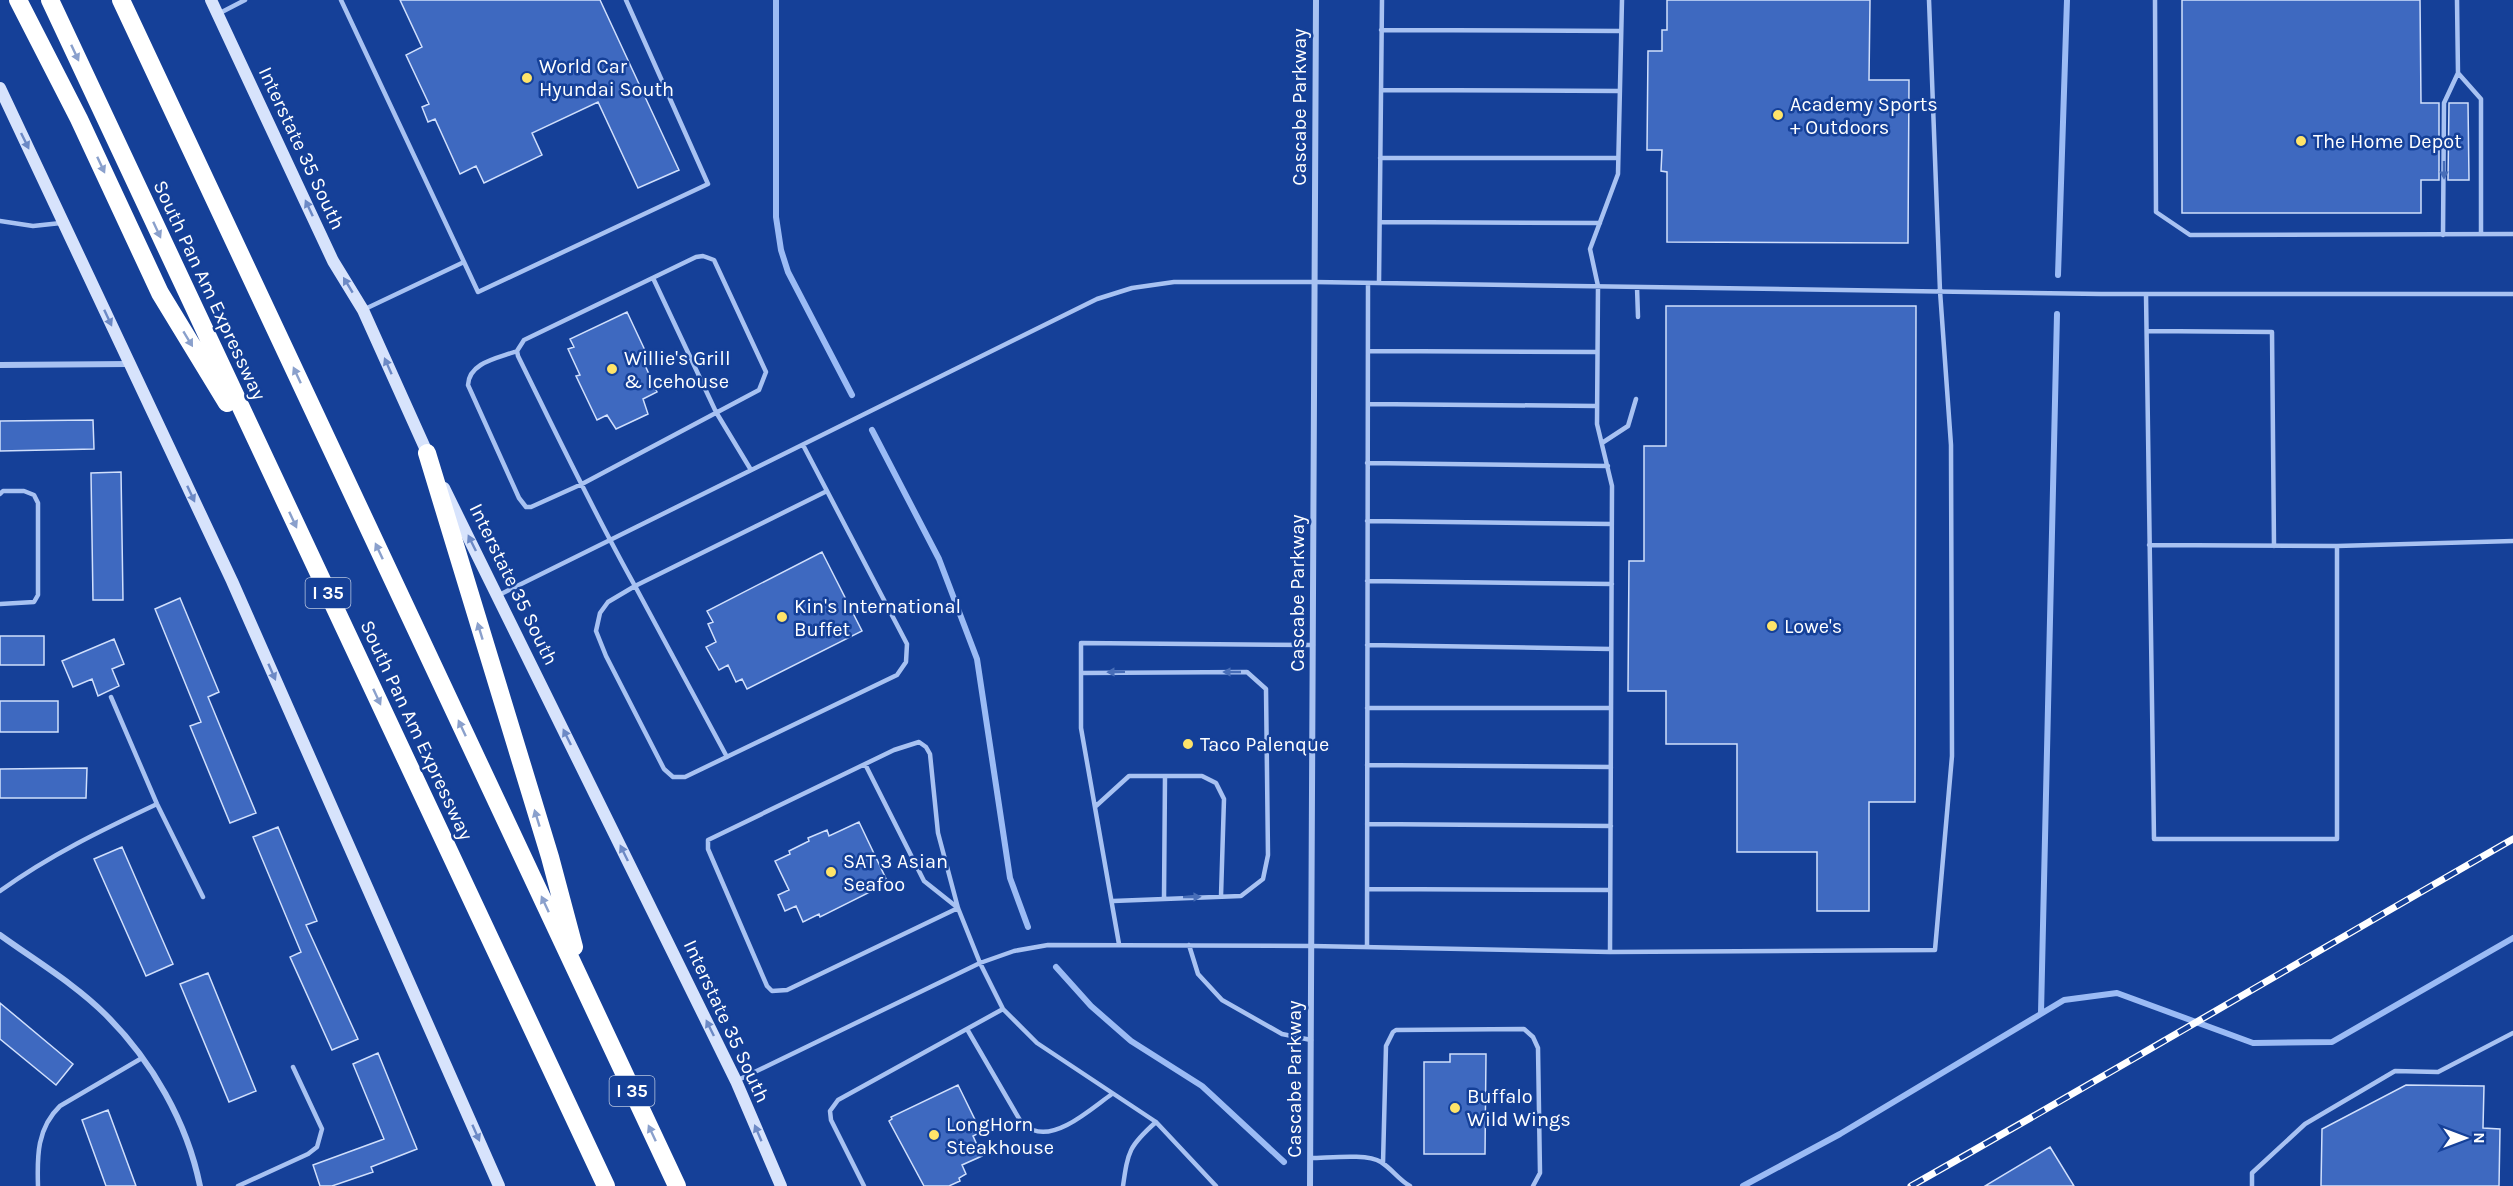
<svg xmlns="http://www.w3.org/2000/svg" width="2513" height="1186" viewBox="0 0 2513 1186" font-family="Karla,sans-serif">
<rect width="100%" height="100%" fill="#154098"/>
<g fill="none" stroke-linecap="round" stroke-linejoin="round">
<path stroke="#9bbbf5" stroke-width="6" d="M776,0V217L781,250L788,272L852,395
M2058,275L2067,0
M872,430L939,559L977,659L1010,878L1028,927
M1056,967L1091,1006L1131,1041L1202,1086L1284,1162
M2041,1013L2057,314
M1743,1186L1840,1134L2064,1000L2117,993L2253,1043L2332,1042L2513,938"/>
</g>
<path fill="#3e69c0" stroke="#d0dffc" stroke-width="1.5" d="M400,0H600L679,170L638,188L598,102L532,133L542,155L484,183L476,166L460,174L435,119L428,122L422,107L429,104L406,55L422,47Z
M1667,0H1870L1869,80H1909L1908,243L1667,242V172L1661,171L1662,150H1647L1648,51H1662V30H1667Z
M2182,0H2420L2421,103H2439V180H2421V213H2182Z
M2449,103H2468L2469,180H2448Z
M1666,306H1916L1915,802H1869V911H1817V852H1737V744H1666V691H1628L1629,561H1644V446H1666Z
M627,312L650,361L644,363L657,392L643,399L648,414L616,429L607,415L597,420L576,376L580,375L568,349L574,347L570,339Z
M93,420L94,449L0,451V421Z
M121,472L123,600H93L91,473Z
M822,552L862,631L747,689L742,679L736,682L728,665L719,670L706,647L716,642L708,624L713,622L707,611Z
M180,598L219,692L208,697L256,813L230,823L190,726L201,722L155,609Z
M0,636H44V665H0Z
M114,639L124,664L112,669L119,686L98,696L92,679L73,687L62,661Z
M0,701H58V732H0Z
M87,768L86,798H0V769Z
M859,822L888,883L820,917L819,914L803,922L796,906L785,911L778,895L789,890L775,861L790,854L789,851L809,841L808,838L827,830L829,836Z
M278,827L317,921L306,925L358,1039L332,1050L290,957L301,952L253,837Z
M122,847L173,964L146,976L94,859Z
M208,973L256,1091L229,1102L180,984Z
M0,1003L73,1064L56,1085L0,1039Z
M378,1053L417,1149L371,1167L373,1172L332,1186H320L313,1165L384,1139L353,1064Z
M1450,1054H1486L1485,1154H1424V1062H1450Z
M958,1085L981,1132L973,1136L982,1156L962,1165L966,1174L959,1178L960,1181L949,1186H924L889,1121L892,1119L891,1117Z
M2406,1085L2484,1086L2483,1128L2500,1129L2499,1186H2321L2322,1129Z
M108,1110L136,1186H106L82,1120Z
M2050,1147L2074,1186H1985Z"/>
<g fill="none" stroke-linecap="round" stroke-linejoin="round">
<path stroke="#a8c2f2" stroke-width="4.5" d="M341,0L464,262
M2155,0L2156,212L2190,235L2513,234
M2457,0L2458,73L2481,99V234
M218,14L245,0
M1381,30L1621,31
M1381,90L1620,91
M1380,158H1618
M0,221L33,226L61,223
M1380,222L1600,223
M2443,235L2444,103L2458,73
M653,278L716,412L751,470
M1379,283L1382,0
M1637,287L1638,317
M2146,294L2154,839H2337V546L2149,545
M365,309L464,262L478,292L708,184L626,0
M2147,331L2272,332L2274,546
M517,351C499,358 469,362 468,385L519,498L526,507H531L582,484L759,390L766,372L714,260L703,256L696,257L524,340L517,351L518,356C556,433 593,511 635,586L608,602L600,613L596,631L606,656L664,769L673,777H685L897,675L906,662L907,644L803,445
M1368,351L1597,352
M1368,404L1597,406
M1602,443L1628,426L1636,399
M1367,463L1608,466
M0,494L3,491H24L34,495L38,503V595L34,602L0,604
M1367,521L1612,524
M2337,546L2513,541
M1367,581L1612,584
M499,595L1097,299L1132,288L1174,282H1314L2101,294H2513
M1367,645L1611,649
M1081,673L1247,672L1266,689L1268,855L1263,879L1241,896L1113,901
M111,697L157,804L203,897
M1367,708H1611
M727,757L635,586L827,491
M865,764L924,881L958,908L787,990L772,991L767,986L708,849V840L894,750L919,742L926,747L930,754L938,833L958,908L980,963L1003,1009L1037,1043L1156,1122L1216,1186
M1367,765L1611,767
M1096,806L1129,776H1202L1216,783L1224,799L1221,896
M1367,824L1611,826
M1367,889L1610,890
M0,891C50,855 102,830 157,804
M1164,898L1165,776
M1119,944L1081,728V643L1313,645
M1189,945L1198,974L1222,1000L1282,1034L1311,1040
M1367,947L1368,283
M1610,952L1612,486L1597,424L1598,286L1590,249L1618,174L1622,0
M967,1029L1021,1122C1025,1124 1029,1128 1033,1130C1058,1140 1093,1107 1112,1094
M738,1080L980,963L1014,951L1048,945L1312,946L1610,952L1935,950L1952,756L1951,445L1940,291L1929,0
M1311,1158C1328,1158 1367,1153 1381,1162C1392,1169 1399,1180 1410,1186
M1383,1163L1386,1046L1393,1032L1396,1030L1524,1029L1533,1037L1538,1048L1540,1173L1533,1186
M38,1186C37,1156 37,1128 60,1106L142,1058
M238,1186L308,1154L317,1147L322,1129L293,1067
M864,1186L831,1120L830,1111L838,1100L1003,1009
M1123,1186C1128,1151 1129,1146 1156,1122
M2252,1186V1173L2305,1124L2395,1071L2438,1072L2513,1033"/>
<path stroke="#a8c2f2" stroke-width="6" d="M0,365L130,364
M0,935C36,961 75,984 106,1015C152,1061 187,1122 200,1186
M1310,1186L1316,0"/>
<path stroke="#d7e3fc" stroke-width="12" d="M211,0L333,261L363,310L430,459
M0,88L232,581L499,1186
M444,488L736,1081L781,1186"/>
<path stroke="#fff" stroke-width="18" d="M18,0L79,119L160,293L227,403
M50,0L606,1186
M121,0L677,1186
M427,453L550,857L574,947"/>
<defs>
<path id="rail" d="M1911,1186C2113,1072 2312,954 2513,839"/>
</defs>
<use href="#rail" stroke="#fff" stroke-width="7"/>
<use href="#rail" stroke="#154098" stroke-width="4.5" stroke-dasharray="14" stroke-linecap="butt"/>
</g>
<defs><path id="oneway-solid" d="M-6-.8H1V-3.2L6.5 0L1 3.2V.8H-6Z" transform="scale(1.5)"/></defs>
<g fill="#8aa0cc">
<use href="#oneway-solid" transform="translate(75 53) rotate(65)"/>
<use href="#oneway-solid" transform="translate(101 165) rotate(65)"/>
<use href="#oneway-solid" transform="translate(157 230) rotate(65)"/>
<use href="#oneway-solid" transform="translate(188 339) rotate(59)"/>
<use href="#oneway-solid" transform="translate(297 375) rotate(-115)"/>
<use href="#oneway-solid" transform="translate(293 520) rotate(65)"/>
<use href="#oneway-solid" transform="translate(379 551) rotate(-115)"/>
<use href="#oneway-solid" transform="translate(480 631) rotate(-107)"/>
<use href="#oneway-solid" transform="translate(377 697) rotate(65)"/>
<use href="#oneway-solid" transform="translate(462 728) rotate(-115)"/>
<use href="#oneway-solid" transform="translate(537 818) rotate(-107)"/>
<use href="#oneway-solid" transform="translate(545 904) rotate(-115)"/>
<use href="#oneway-solid" transform="translate(652 1133) rotate(-115)"/>
</g>
<g fill="#6c89c5">
<use href="#oneway-solid" transform="translate(25 141) rotate(64)"/>
<use href="#oneway-solid" transform="translate(309 208) rotate(-115)"/>
<use href="#oneway-solid" transform="translate(348 285) rotate(-121)"/>
<use href="#oneway-solid" transform="translate(108 318) rotate(65)"/>
<use href="#oneway-solid" transform="translate(388 366) rotate(-114)"/>
<use href="#oneway-solid" transform="translate(191 494) rotate(65)"/>
<use href="#oneway-solid" transform="translate(472 543) rotate(-116)"/>
<use href="#oneway-solid" transform="translate(272 672) rotate(66)"/>
<use href="#oneway-solid" transform="translate(567 737) rotate(-116)"/>
<use href="#oneway-solid" transform="translate(624 853) rotate(-116)"/>
<use href="#oneway-solid" transform="translate(710 1028) rotate(-116)"/>
<use href="#oneway-solid" transform="translate(476 1133) rotate(66)"/>
<use href="#oneway-solid" transform="translate(758 1133) rotate(-113)"/>
</g>
<g fill="#486eb8">
<use href="#oneway-solid" transform="translate(2444 170) rotate(90)"/>
<use href="#oneway-solid" transform="translate(1116 672) rotate(179)"/>
<use href="#oneway-solid" transform="translate(1232 672) rotate(180)"/>
<use href="#oneway-solid" transform="translate(1192 897) rotate(-1)"/>
</g>
<g fill="#ffe469" stroke="#154098" stroke-width="2">
<circle cx="527" cy="78" r="6"/>
<circle cx="1778" cy="115" r="6"/>
<circle cx="2301" cy="141" r="6"/>
<circle cx="612" cy="369" r="6"/>
<circle cx="782" cy="617" r="6"/>
<circle cx="1772" cy="626" r="6"/>
<circle cx="1188" cy="744" r="6"/>
<circle cx="831" cy="872" r="6"/>
<circle cx="1455" cy="1108" r="6"/>
<circle cx="934" cy="1135" r="6"/>
</g>
<g text-anchor="middle" stroke-width="5" stroke-linejoin="round" paint-order="stroke">
<g fill="#154098" stroke="#b9c6e0" stroke-width="1.5">
<rect x="305.5" y="578" width="45" height="30" rx="4.5"/>
<rect x="609.5" y="1076" width="45" height="30" rx="4.5"/>
</g>
<g font-size="18" font-weight="bold" fill="#fff">
<text x="328" y="599">I 35</text>
<text x="632" y="1097">I 35</text>
</g>
<g font-size="20" fill="#fff" stroke="#154098" text-anchor="start">
<text x="539" y="73">World Car<tspan x="539" dy="23">Hyundai South</tspan></text>
<text x="1790" y="111">Academy Sports<tspan x="1790" dy="23">+ Outdoors</tspan></text>
<text x="2313" y="148">The Home Depot</text>
<text x="624" y="365">Willie's Grill<tspan x="624" dy="23">&amp; Icehouse</tspan></text>
<text x="794" y="613">Kin's International<tspan x="794" dy="23">Buffet</tspan></text>
<text x="1784" y="633">Lowe's</text>
<text x="1200" y="751">Taco Palenque</text>
<text x="843" y="868">SAT 3 Asian<tspan x="843" dy="23">Seafoo</tspan></text>
<text x="1467" y="1103">Buffalo<tspan x="1467" dy="23">Wild Wings</tspan></text>
<text x="946" y="1131">LongHorn<tspan x="946" dy="23">Steakhouse</tspan></text>
</g>
<g font-size="20" fill="#fff" stroke="#154098">
<text transform="translate(1299 107) rotate(-90)" y="7">Cascabe Parkway</text>
<text transform="translate(302 148) rotate(65)" y="7">Interstate 35 South</text>
<text transform="translate(210 290) rotate(65)" y="7">South Pan Am Expressway</text>
<text transform="translate(514 584) rotate(64)" y="7">Interstate 35 South</text>
<text transform="translate(1297 593) rotate(-90)" y="7">Cascabe Parkway</text>
<text transform="translate(417 730) rotate(65)" y="7">South Pan Am Expressway</text>
<text transform="translate(727 1021) rotate(65)" y="7">Interstate 35 South</text>
<text transform="translate(1294 1079) rotate(-90)" y="7">Cascabe Parkway</text>
</g>
</g>
<g transform="translate(2465 1138) rotate(90)" stroke="#154098" stroke-width="4.5" paint-order="stroke">
<path d="M0-4.5L10 22L0 15L-10 22Z" fill="#ffffff"/>
<text y="-9" font-size="16" font-weight="bold" text-anchor="middle" fill="#ffffff">N</text>
</g>
</svg>
